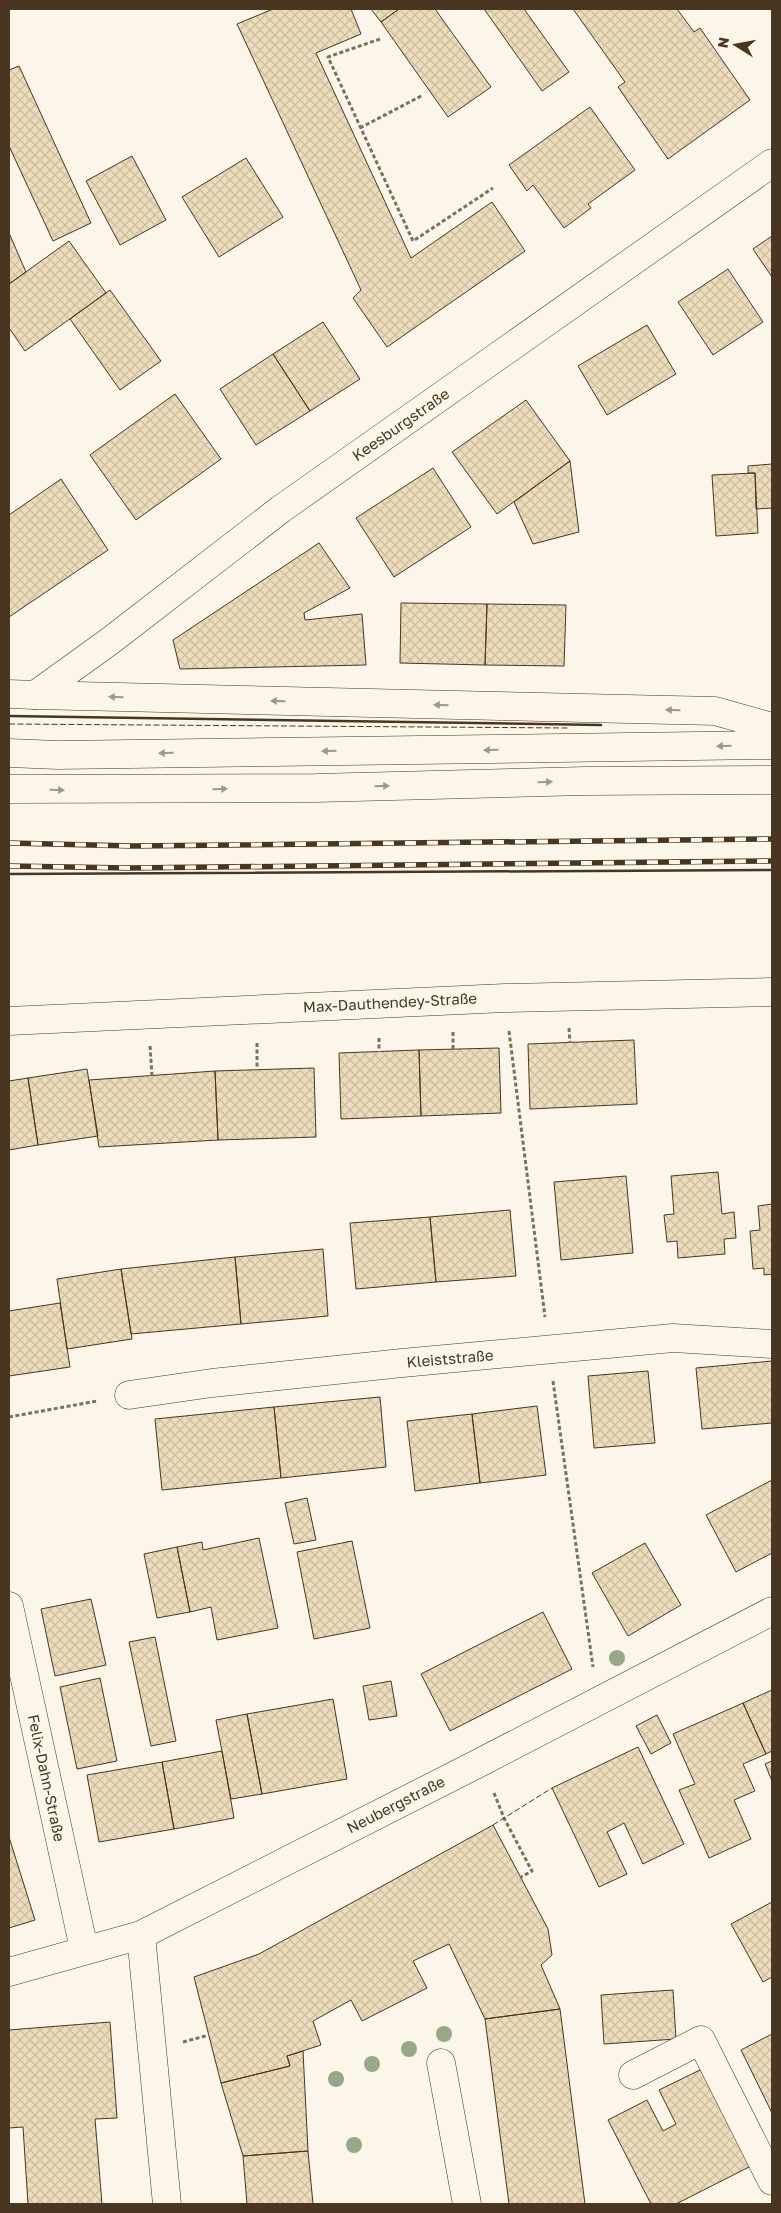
<svg xmlns="http://www.w3.org/2000/svg" width="781" height="2213" viewBox="0 0 781 2213" font-family="'Golos Text',sans-serif">
<defs>
<pattern id="building-cross-hatch" width="8" height="8" patternUnits="userSpaceOnUse" patternTransform="scale(1.25)"><rect width="8" height="8" fill="#ecdcbc"/><path d="M0 0l8 8M0 8l8-8" fill="none" stroke="#ccbda1"/></pattern>
</defs>
<rect width="100%" height="100%" fill="#fbf6e9"/>
<path fill="url(#building-cross-hatch)" stroke="#4a3520" d="M273,9H351L361,34L316,53L411,258L492,202L525,251L387,347L353,298L361,290L237,24Z
M371,9H399L381,22Z
M399,9H435L491,87L448,117L381,22Z
M484,9H524L569,72L542,91Z
M573,9H677L694,32L700,28L750,100L668,159L618,87L625,82Z
M19,66L91,223L53,241L9,146V70Z
M590,107L635,170L588,204L591,208L564,228L533,185L527,191L509,165Z
M132,156L166,220L120,245L86,181Z
M246,158L283,217L219,257L182,197Z
M9,233L26,272L9,284Z
M772,236V277L753,249Z
M69,241L106,293L25,351L9,328V284Z
M728,269L763,322L713,355L678,302Z
M110,290L161,361L120,390L70,319Z
M323,322L360,379L310,411L273,354Z
M647,325L676,374L607,415L578,366Z
M273,354L310,411L256,445L220,389Z
M175,394L221,459L136,520L90,455Z
M526,400L570,461L497,514L452,452Z
M570,461L579,532L533,544L514,502Z
M772,464V508L756,509L755,473H748V466Z
M433,468L471,527L394,577L356,518Z
M755,473L758,533L716,536L712,475Z
M61,479L108,550L9,617V515Z
M319,543L350,588L304,613L305,620L362,614L366,665L180,669L173,640Z
M401,603L487,604L485,665L400,663Z
M487,604L566,605L564,666L485,665Z
M634,1040L637,1104L530,1109L528,1044Z
M499,1048L501,1113L421,1116L419,1050Z
M419,1050L421,1116L341,1119L339,1053Z
M314,1068L316,1137L218,1140L215,1071Z
M87,1069L98,1136L38,1145L28,1078Z
M215,1071L218,1140L99,1147L89,1080Z
M28,1078L38,1145L9,1150V1081Z
M718,1172L722,1214L734,1212L736,1238L724,1239L725,1254L678,1258L677,1241L667,1242L664,1215L674,1214L671,1176Z
M626,1176L633,1253L561,1260L554,1182Z
M772,1204V1274L764,1275V1268L753,1269L750,1231L760,1230L758,1206Z
M510,1210L516,1276L436,1282L430,1217Z
M430,1217L436,1282L356,1289L350,1223Z
M323,1249L328,1316L241,1324L235,1257Z
M235,1257L241,1324L131,1334L121,1269Z
M121,1269L132,1339L67,1349L57,1279Z
M60,1303L70,1367L9,1376V1311Z
M772,1361V1423L702,1429L696,1368Z
M648,1371L655,1443L594,1448L588,1376Z
M380,1397L386,1467L281,1478L274,1407Z
M537,1406L546,1475L480,1483L472,1414Z
M274,1407L281,1478L162,1490L155,1419Z
M472,1414L480,1483L415,1491L407,1421Z
M772,1480V1553L736,1572L706,1515Z
M307,1498L316,1540L294,1544L285,1503Z
M259,1538L278,1628L217,1640L211,1607L190,1612L177,1547L202,1542L203,1550Z
M352,1541L370,1628L314,1639L297,1552Z
M645,1543L681,1605L628,1636L592,1573Z
M177,1547L190,1612L157,1618L144,1554Z
M91,1599L106,1665L55,1676L41,1609Z
M543,1612L572,1669L450,1731L421,1674Z
M155,1637L176,1741L151,1746L129,1642Z
M100,1678L117,1761L77,1769L60,1687Z
M391,1681L397,1716L369,1720L363,1686Z
M772,1690V1751L766,1754L743,1703Z
M333,1699L347,1779L262,1794L247,1714Z
M743,1703L766,1754L743,1764L755,1791L734,1800L751,1839L709,1858L679,1790L695,1784L673,1734Z
M247,1714L262,1794L231,1799L216,1720Z
M657,1715L671,1743L651,1754L636,1726Z
M638,1747L684,1844L643,1864L624,1823L607,1832L627,1874L599,1887L552,1788Z
M222,1751L234,1818L174,1829L162,1762Z
M772,1761V1781L765,1764Z
M162,1762L174,1829L99,1842L87,1775Z
M493,1825L548,1929L552,1955L541,1965L560,2009L485,2019L449,1944L413,1961L427,1988L362,2021L351,2000L313,2021L321,2045L287,2056L290,2066L221,2083L194,1977L259,1954Z
M9,1837L35,1920L9,1928Z
M772,1902V1977L763,1982L731,1924Z
M673,1990L676,2039L604,2044L601,1995Z
M560,2009L585,2204H509L485,2019Z
M110,2022L117,2118L95,2119L102,2204H28L23,2127L9,2128V2030Z
M772,2034V2113L741,2050Z
M303,2051L308,2151L243,2156L221,2083L290,2066L287,2056Z
M702,2069L751,2166L676,2204H651L608,2120L647,2100L663,2131L676,2124L659,2090Z
M308,2151L313,2204H247L243,2156Z"/>
<g fill="none" stroke-linecap="round" stroke-linejoin="round">
<defs>
<path id="minor" d="M9,694L35,695L110,641L281,509L772,163
M9,1021L505,998L772,992
M129,1395L212,1383L402,1363L673,1338L772,1344
M9,1606L84,1949
M141,1935L167,2204
M9,1972L141,1935L481,1762L772,1611
M441,2063L467,2204
M633,2075L701,2040L772,2181"/>
<path id="major" d="M35,695L715,711L772,727
M9,753L58,755L772,745
M9,789L316,788L585,781L772,780"/>
</defs>
<use href="#minor" stroke="#4a3520" stroke-width="29"/>
<use href="#major" stroke="#4a3520" stroke-width="29"/>
<path stroke="#7f6f5c" stroke-width="3" stroke-dasharray="4 2.5" stroke-linecap="butt" d="M380,39L328,57L413,241L493,188
M360,128L423,95
M569,1028L570,1043
M509,1031L545,1317
M453,1032V1049
M379,1038V1052
M257,1043V1070
M150,1046L152,1076
M553,1381L593,1667
M9,1417L97,1401
M494,1793L504,1818L532,1871L521,1877
M183,2042L209,2035"/>
<use href="#minor" stroke="#fbf6e9" stroke-width="28"/>
<use href="#major" stroke="#fbf6e9" stroke-width="28"/>
<defs>
<path id="rail" d="M9,843L133,846L772,839
M9,866L128,868L772,861"/>
</defs>
<use href="#rail" stroke="#4a3520" stroke-width="5.5"/>
<use href="#rail" stroke="#fbf6e9" stroke-width="4" stroke-dasharray="11" stroke-linecap="butt"/>
<path stroke="#4a3520" stroke-width="1" stroke-dasharray="6 2.5" stroke-linecap="butt" d="M9,724L569,728
M493,1825L552,1788"/>
<path stroke="#4a3520" stroke-width="2.5" d="M9,716L601,725
M9,874L772,870"/>
</g>
<g fill="#96a887">
<circle cx="617" cy="1658" r="8"/>
<circle cx="444" cy="2034" r="8"/>
<circle cx="409" cy="2049" r="8"/>
<circle cx="372" cy="2064" r="8"/>
<circle cx="336" cy="2079" r="8"/>
<circle cx="354" cy="2145" r="8"/>
</g>
<defs><path id="oneway-solid" d="M-6-.8H1V-3.2L6.5 0L1 3.2V.8H-6Z" transform="scale(1.25)"/></defs>
<g fill="#a29684">
<use href="#oneway-solid" transform="translate(116 697) rotate(-179)"/>
<use href="#oneway-solid" transform="translate(278 701) rotate(-179)"/>
<use href="#oneway-solid" transform="translate(441 705) rotate(-179)"/>
<use href="#oneway-solid" transform="translate(673 710) rotate(-179)"/>
<use href="#oneway-solid" transform="translate(724 746) rotate(179)"/>
<use href="#oneway-solid" transform="translate(491 750) rotate(179)"/>
<use href="#oneway-solid" transform="translate(329 751) rotate(179)"/>
<use href="#oneway-solid" transform="translate(166 753) rotate(179)"/>
<use href="#oneway-solid" transform="translate(545 782) rotate(-1)"/>
<use href="#oneway-solid" transform="translate(382 786) rotate(-1)"/>
<use href="#oneway-solid" transform="translate(220 789) rotate(-1)"/>
<use href="#oneway-solid" transform="translate(57 790) rotate(1)"/>
</g>
<g text-anchor="middle" stroke-width="4" stroke-linejoin="round" paint-order="stroke">
<g font-size="15" fill="#4a3520" stroke="#fbf6e9">
<text transform="translate(401 425) rotate(-35)" y="5">Keesburgstraße</text>
<text transform="translate(390 1003) rotate(-3)" y="5">Max-Dauthendey-Straße</text>
<text transform="translate(450 1359) rotate(-5)" y="5">Kleiststraße</text>
<text transform="translate(46 1778) rotate(78)" y="5">Felix-Dahn-Straße</text>
<text transform="translate(396 1805) rotate(-27)" y="5">Neubergstraße</text>
</g>
</g>
<rect width="781" height="2213" fill="none" stroke="#4a3520" stroke-width="20"/>
<g transform="translate(736 45) rotate(281)" stroke="#fbf6e9" stroke-width="4" paint-order="stroke">
<path d="M0-4L9 19L0 12L-9 19Z" fill="#4a3520"/>
<text y="-8" font-size="14" font-weight="bold" text-anchor="middle" fill="#4a3520">N</text>
</g>
</svg>
